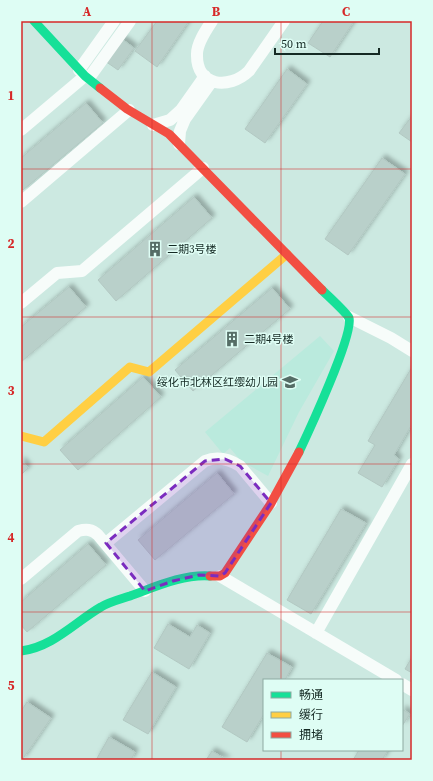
<svg xmlns="http://www.w3.org/2000/svg" width="433" height="781" viewBox="0 0 433 781" font-family="'Source Serif 4','Noto Sans SC',serif">
<defs>
<filter id="shadow"><feDropShadow dx="3.5" dy="-3.5" stdDeviation="2" flood-color="#0004"/></filter>
</defs>
<rect width="100%" height="100%" fill="#cce9e1"/>
<path fill="#baeadd" d="M320,336L334,351L299,412L268,476L241,461L230,448L223,454L205,432Z"/>
<path fill="#b9d0ca" stroke="#b2c8c2" filter="url(#shadow)" d="M157,21H189L157,67L135,51Z
M323,21H354L330,57L308,43Z
M122,39L134,48L118,70L105,61Z
M287,69L307,84L265,143L245,129Z
M86,103L103,123L23,190L21,188V158Z
M412,116V142L399,133Z
M382,158L405,174L348,255L325,239Z
M194,197L212,218L116,301L98,280Z
M69,287L86,307L21,362V327Z
M272,288L290,309L193,391L175,370Z
M412,367V424L394,455L399,459L382,487L358,473L375,445L368,441Z
M143,377L161,397L78,470L60,450Z
M21,460L28,468L21,475Z
M217,473L234,494L155,560L138,540Z
M341,509L366,523L311,614L287,600Z
M88,544L106,565L27,632L21,625V602Z
M168,624L190,637L197,625L210,633L189,669L154,648Z
M267,653L292,667L285,680H264V714L247,742L222,727Z
M412,657V673L405,669Z
M152,672L176,687L148,734L123,720Z
M27,702L51,718L22,760H21V711Z
M402,709L410,714L402,726Z
M109,737L135,752L131,760H96Z
M359,750H388L382,760H353Z
M212,751L227,760H206Z"/>
<g fill="none" stroke-linecap="round" stroke-linejoin="round">
<path stroke="#f7fcfa" stroke-width="12" d="M212,21C206,30 197,43 197,54C196,87 229,90 249,71L284,21
M79,70L114,21
M89,78L130,21
M153,125L170,120L181,110L205,76
M21,130L85,76
M179,144L180,131L185,119L212,81
M21,202L129,110
M21,303L57,273L82,271L203,168
M349,317L391,338L412,351
M106,543L205,461C217,456 229,459 240,466L271,503
M220,576L396,680
M21,579L78,531C86,529 92,529 98,535L145,591
M316,633L412,464
M402,684L412,690"/>
<path stroke="#16e098" stroke-width="9" d="M34,21L85,76L100,88
M299,452C308,433 354,334 349,318C347,313 327,295 322,290
M21,651C53,647 75,622 101,607C109,602 121,599 130,596C155,587 183,574 210,576"/>
<path stroke="#ffcf43" stroke-width="9" d="M21,436L44,442L130,367L149,372L287,254"/>
<path stroke="#f24e42" stroke-width="9" d="M100,88L127,109L169,134L322,290
M210,576H220L225,573L270,505L299,452"/>
</g>
<path fill="#7b2cbf" fill-opacity="0.2" stroke="#7b2cbf" stroke-width="3" stroke-dasharray="8 5" stroke-linejoin="round" d="M225,459L240,466L271,503L225,573L220,576L199,575L173,581L145,591L106,543L205,461Z"/>
<path fill="none" stroke="#d62828" stroke-width="1" stroke-opacity="0.55" d="M152,21V760M281,21V680M21,169H412M21,317H412M21,464H412M21,612H412M281,750V760"/>
<defs>
<symbol id="building-bare" viewBox="-9 -9 18 18"><path d="M-4-6H4V6H1V3H-1V6H-4ZM-2.5-4.3h1.7v1.8h-1.7ZM.8-4.3h1.7v1.8H.8ZM-2.5-1h1.7V.8h-1.7ZM.8-1h1.7V.8H.8Z" fill="#556d66" stroke="#defdf4" stroke-width="2.5" paint-order="stroke"/></symbol>
<symbol id="school-bare" viewBox="-9 -9 18 18"><path d="M0-5L7-2L0 1L-7-2ZM-4 1L0 2.5L4 1V4Q0 6-4 4Z" fill="#556d66" stroke="#defdf4" stroke-width="2.5" paint-order="stroke"/></symbol>
</defs>
<g fill-rule="evenodd">
<use href="#building-bare" x="144" y="238" width="22" height="22"/>
<use href="#building-bare" x="221" y="328" width="22" height="22"/>
<use href="#school-bare" x="279" y="371" width="22" height="22"/>
</g>
<g text-anchor="middle" stroke-width="3" stroke-linejoin="round" paint-order="stroke">
<g font-size="11" fill="#152a24" stroke="#defdf4" text-anchor="start">
<text x="167" y="253">二期3号楼</text>
<text x="244" y="343">二期4号楼</text>
<text x="278" y="386" text-anchor="end">绥化市北林区红缨幼儿园</text>
</g>
</g>
<rect width="433" height="781" fill="none" stroke="#defdf4" stroke-width="44"/>
<rect x="263" y="679" width="140" height="72" fill="#defdf4" stroke="#8ea9a1"/>
<rect x="271" y="692" width="20" height="6" fill="#16e098" stroke="#8ea9a1"/>
<text x="299" y="699" font-size="12" fill="#152a24">畅通</text>
<rect x="271" y="712" width="20" height="6" fill="#ffcf43" stroke="#8ea9a1"/>
<text x="299" y="719" font-size="12" fill="#152a24">缓行</text>
<rect x="271" y="732" width="20" height="6" fill="#f24e42" stroke="#8ea9a1"/>
<text x="299" y="739" font-size="12" fill="#152a24">拥堵</text>
<path d="M275 48v6h104v-6" fill="none" stroke="#152a24" stroke-width="2"/>
<text x="281" y="48" font-size="12" fill="#152a24" stroke="#defdf4" stroke-width="3" paint-order="stroke">50 m</text>
<rect x="22" y="22" width="389" height="737" fill="none" stroke="#d62828" stroke-width="1.5"/>
<g font-size="13" text-anchor="middle" font-weight="bold" fill="#d62828">
<text x="87" y="16">A</text>
<text x="216" y="16">B</text>
<text x="346" y="16">C</text>
<text x="11" y="100">1</text>
<text x="11" y="248">2</text>
<text x="11" y="395">3</text>
<text x="11" y="542">4</text>
<text x="11" y="690">5</text>
</g>
</svg>
